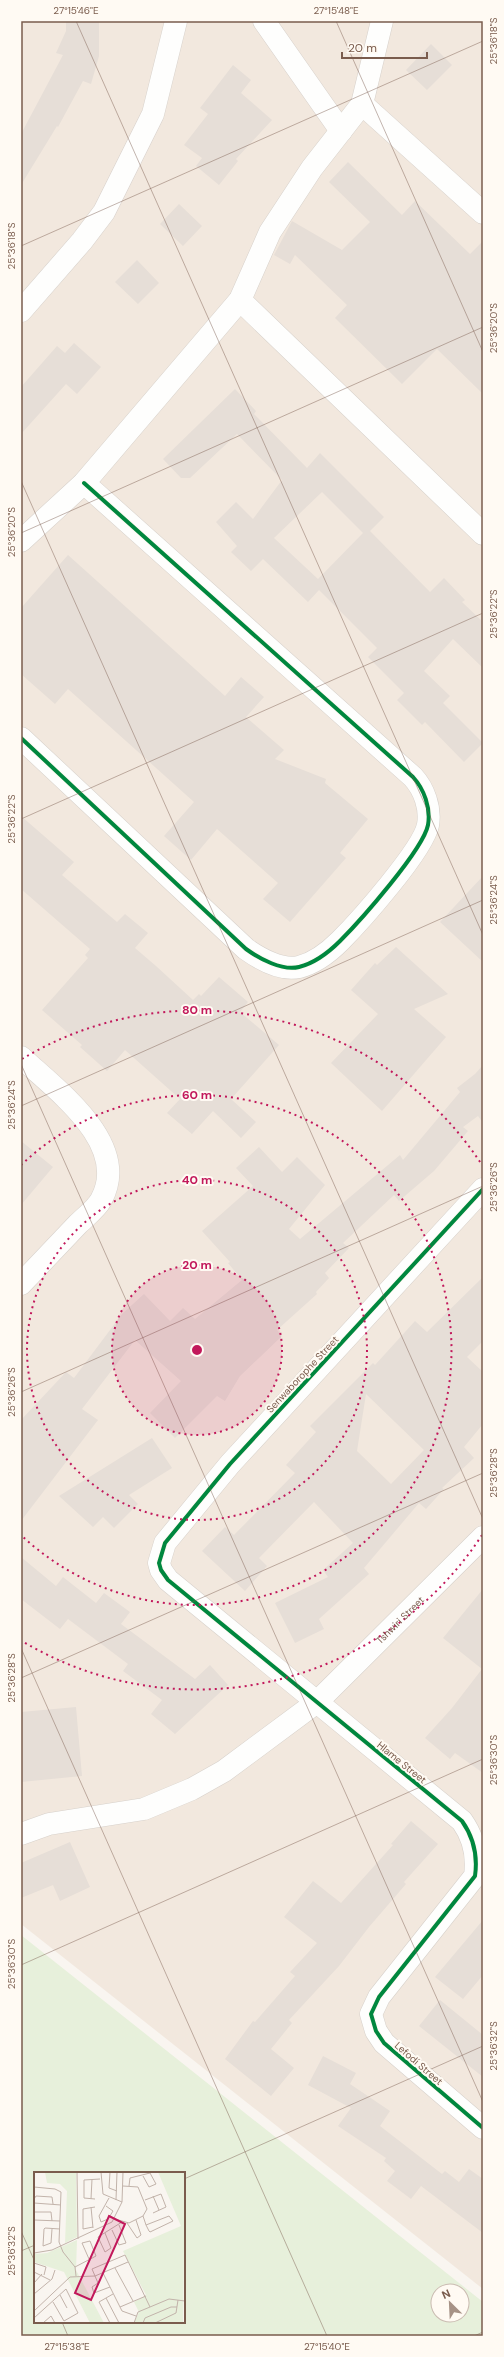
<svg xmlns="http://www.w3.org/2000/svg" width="504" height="2357" viewBox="0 0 504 2357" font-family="'DM Sans',sans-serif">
<rect width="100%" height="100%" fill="#f9f5f0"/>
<path fill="#f2e8de" d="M21,21H483V2289L21,1924Z"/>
<path fill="#e7f0db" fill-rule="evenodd" d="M21,1935L483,2302V2336H21ZM35,2173H184V2322H35ZM438,2291H462V2315H438Z"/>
<path fill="#e6ded7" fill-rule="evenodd" d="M66,21H99V56L91,84L83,81L58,127L57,126L21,185V134L63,55L56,53L66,31Z
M431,44L452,65L427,90L406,70Z
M233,65L251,80L241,93L272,120L236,159L238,161L219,185L196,166L202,158L184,145L208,114L200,108Z
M348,162L402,215L415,201L470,254L483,241V394L437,349L402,384L335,318L347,305L295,255L290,264L274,255L292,221L342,250L370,222L329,182Z
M179,204L202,226L183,246L160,224Z
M137,260L159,283L138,304L115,282Z
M74,343L101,367L77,394L66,384L21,434V387L57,346L65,353Z
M235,389L256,411L254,414L307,468L320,453L384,517L370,531L430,592L444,578L465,600L462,602L483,622V668L453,639L424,671L450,696L443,703L483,743L464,762L425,722L422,725L397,700L404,693L368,657L377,648L319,590L308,602L263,559L251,571L231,552L237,546L216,522L236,502L253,519L282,480L237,434L190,478H181L163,459ZM322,492L363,533L318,579L274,538Z
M68,555L225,696L241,677L264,697L246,717L284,750L275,759L326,779L325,783L368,819L340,853L346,858L290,922L263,899L278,883L217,829L191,860L164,836L194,802L68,689L55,704L21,674V608Z
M21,816L74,862L62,875L117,922L125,914L148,933L135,948L156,966L193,1000L199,994L201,996L219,977L248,1002L240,1012L279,1045L231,1099L256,1122L241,1138L213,1111L192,1134L167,1113L180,1099L125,1050L107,1071L80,1047L82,1045L42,1010L88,958L85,955L90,949L21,889Z
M483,876V962L440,922Z
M396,947L448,994L414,1009L446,1037L382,1111L331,1063L378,1014L351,990L375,963L377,965Z
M483,1065V1123L478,1116L463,1127L468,1131L434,1171L399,1201L394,1195L343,1243L349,1248L325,1273L329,1278L316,1292L317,1294L277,1330L282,1336L240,1376L225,1401L217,1396L175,1438L150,1413L181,1381L135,1340L82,1409L98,1420L21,1521V1420L66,1372L74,1378L122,1314L144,1294L170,1321L183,1308L195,1319L242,1280L228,1263L230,1262L202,1231L253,1186L236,1168L259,1147L282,1172L297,1157L325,1185L289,1229L300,1239L400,1155L403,1160L460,1092L457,1088L475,1074Z
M21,1141L53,1167L21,1205Z
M483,1277V1341L467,1357L483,1372V1424L464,1447L474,1458L442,1488L444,1489L426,1509L419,1503L364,1568L369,1574L319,1619L324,1629L295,1643L275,1603L328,1577L323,1570L353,1543L314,1502L259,1558L267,1566L245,1591L202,1551L225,1527L234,1535L295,1473L286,1465L316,1432L310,1426L373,1363L375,1365L415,1321L427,1332ZM366,1394L424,1450L391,1484L357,1451Z
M152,1438L172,1468L129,1495L138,1504L114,1528L103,1517L93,1527L59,1496Z
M21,1557L56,1586L63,1577L96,1603L104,1593L130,1612L121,1624L195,1679L210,1665L228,1685L175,1734L151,1714L162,1700L123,1671L128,1664L68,1619L60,1629L21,1599Z
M483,1589V1773L455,1753L450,1759L425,1738L452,1708L482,1669L443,1638Z
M76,1707L82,1776L21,1782V1712Z
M411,1821L438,1844L404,1882L406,1884L369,1927L339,1966L289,2020L292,2023L271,2049L294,2068L271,2096L225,2059L253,2021L255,2022L295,1976L290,1972L317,1943L284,1917L313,1881L341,1903L393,1845L391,1844Z
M70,1842L90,1887L60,1901L53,1885L21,1898V1863Z
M483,1920V1975L463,1999L435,1977Z
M440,2000L483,2035V2077L419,2026Z
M323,2056L356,2073L350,2084L390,2111L380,2126L442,2174L445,2171L459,2182L469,2169L483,2179V2233L421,2186L411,2199L387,2181L395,2171L384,2161L386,2158L338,2126L351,2108L308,2085Z"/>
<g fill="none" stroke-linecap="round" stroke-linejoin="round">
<defs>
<g id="minor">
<path d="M264,21L341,131"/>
<path d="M362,104L483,213"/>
<path d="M240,300L483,534"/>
<path d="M21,311L82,241L104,212L153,114L176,21"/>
<path d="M21,541L84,483L240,300L270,232L312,168L362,104L382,21"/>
<path d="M21,738L246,949C260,959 282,971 299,967C315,963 329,952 340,941C360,921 423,850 428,825C431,808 424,789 413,777L84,483"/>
<path d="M21,1057C56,1090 132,1144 101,1200C96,1209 85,1217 78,1224C59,1244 40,1264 21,1284"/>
<path d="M483,1189L230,1464L165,1543L159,1563L161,1570L168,1580L462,1821C474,1838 478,1855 475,1876L379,1997L371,2014L376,2031L384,2043L483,2128"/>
<path id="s1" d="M21,1834L49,1824L144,1809L192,1789L224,1771L317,1702L483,1537"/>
</g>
</defs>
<use href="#minor" stroke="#d7d1cb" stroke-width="23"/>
<use href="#minor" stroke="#fefefd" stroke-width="22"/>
<defs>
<path id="cycleway" d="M21,738L246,949C260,959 282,971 299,967C315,963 329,952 340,941C360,921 423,850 428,825C431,808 424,789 413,777L84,483
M483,1189L230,1464L165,1543L159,1563L161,1570L168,1580L462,1821C474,1838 478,1855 475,1876L379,1997L371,2014L376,2031L384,2043L483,2128"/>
</defs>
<use href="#cycleway" stroke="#fffaf3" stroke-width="6"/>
<use href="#cycleway" stroke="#00873e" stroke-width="4"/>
</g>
<path fill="none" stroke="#7a5c4d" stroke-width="1" stroke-opacity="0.45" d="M76,21L483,935M336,21L483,352M21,246L483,41M21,481L483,1519M21,533L483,327M21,819L483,613M21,1064L483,2102M21,1106L483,900M21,1392L483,1186M21,1648L327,2336M21,1678L483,1473M21,1965L483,1759M184,2179L483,2046M21,2231L35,2262M21,2251L35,2245M62,2322L68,2336M474,2336L483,2332"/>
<circle cx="197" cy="1350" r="85" fill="#c2185b" fill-opacity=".12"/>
<g fill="none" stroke="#c2185b" stroke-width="2" stroke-dasharray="2 4">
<circle cx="197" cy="1350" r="85"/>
<circle cx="197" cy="1350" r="170"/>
<path d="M21 1165A255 255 0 1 1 21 1535"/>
<path d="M482 1535A340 340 0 0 1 22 1641M22 1059A340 340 0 0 1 482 1165"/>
</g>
<g text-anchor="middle" stroke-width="4" stroke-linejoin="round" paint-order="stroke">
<g font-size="10" fill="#7a5c4d" stroke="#fffaf3">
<text transform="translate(302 1374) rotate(-47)" y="4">Senwaborophe Street</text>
<text dy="4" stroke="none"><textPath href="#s1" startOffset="447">Tshwiri Street</textPath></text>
<text transform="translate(402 1762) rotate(39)" y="4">Hlame Street</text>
<text transform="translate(419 2063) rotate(41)" y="4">Lefodi Street</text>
</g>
</g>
<g transform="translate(34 2172)">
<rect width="151" height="151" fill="#f9f5f0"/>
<path d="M11,0H42L43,65L31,71L33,19L26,12L13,11ZM124,0H151L149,151H100L105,140L100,130L112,123L89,79L147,54ZM43,68L42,98L70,151H56L30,100L0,90V82L13,81Z" fill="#e7f0db"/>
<path fill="none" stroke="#c2b3aa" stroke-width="1" d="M43,0L44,67M67,0L69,22L88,30M76,0L75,16L83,19M95,14L96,6L116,1L122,12L115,15L109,4M0,15L21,17L27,20L25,70L29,80L41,95L42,104M119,24L125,38M0,27L2,24L18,25L19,32M57,27L58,7M61,27L50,26V8L66,7M82,28L83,0M111,28L127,22L132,35L119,41M0,31L27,33M72,34L79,39L74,47L67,50L65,44L75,26M57,35L59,56M0,40H17L18,49M109,44L112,53L115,59L116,60L139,49L135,44L112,53M81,47L95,51L109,44L113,37L104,15L89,14M0,48L26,49M93,51L103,66L107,63L102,48M59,55L49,57V37L61,35M0,56V74M18,57L17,71L9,74L10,57L11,56L26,57M78,58L85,73L92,71L85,53M71,61L77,76L71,80L64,65L88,50M48,71L55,87M0,81L18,78L78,50L88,30L89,0M0,91L12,95L10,103M41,95L62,84L56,69L48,71M81,96L99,129M0,100L16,108M69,101L88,139L102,144M0,111L8,102M76,115L60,121L58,115L64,111L58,97L91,83L116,135M0,122L18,107L21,98M26,123L33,136M72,126L85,151M19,130L30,149M86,135L112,124M0,139L36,105L61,104L94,90M0,146L32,117L44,141L30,149M9,151L17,144L21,151M76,151L65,130L79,122M100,151L104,140L116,135L135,127L151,129M109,151L111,146L137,135H143M121,151L142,141L144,128"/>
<path fill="#c2185b" fill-opacity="0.15" stroke="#c2185b" stroke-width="2" d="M75,44L91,52L57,128L41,121Z"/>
<rect width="151" height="151" fill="none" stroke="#7a5c4d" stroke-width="2"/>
</g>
<circle cx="197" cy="1350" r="6" fill="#c2185b" stroke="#fffaf3" stroke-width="2"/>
<g font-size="12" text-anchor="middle" font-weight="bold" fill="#c2185b" stroke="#fffaf3" stroke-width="4" stroke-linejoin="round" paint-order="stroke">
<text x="197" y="1014">80 m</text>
<text x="197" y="1099">60 m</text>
<text x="197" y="1184">40 m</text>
<text x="197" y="1269">20 m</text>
</g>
<rect width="504" height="2357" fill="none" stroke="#fffaf3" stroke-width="44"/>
<g transform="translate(450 2303) rotate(336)"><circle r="19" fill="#fffaf3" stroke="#cabbb1"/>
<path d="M0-3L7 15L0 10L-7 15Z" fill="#a69286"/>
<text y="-6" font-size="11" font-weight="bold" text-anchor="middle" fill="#7a5c4d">N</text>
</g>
<path d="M342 52v6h85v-6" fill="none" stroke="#7a5c4d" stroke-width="2"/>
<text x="348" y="52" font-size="12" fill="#7a5c4d" stroke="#fffaf3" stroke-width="3" paint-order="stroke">20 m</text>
<rect x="22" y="22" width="460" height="2313" fill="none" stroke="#7a5c4d" stroke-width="1.5"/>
<g font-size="10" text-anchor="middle" fill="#7a5c4d">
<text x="76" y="14">27°15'46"E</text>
<text x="336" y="14">27°15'48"E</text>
<text transform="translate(493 41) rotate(-90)" y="4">25°36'18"S</text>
<text transform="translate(11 246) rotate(-90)" y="4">25°36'18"S</text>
<text transform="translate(493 328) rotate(-90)" y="4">25°36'20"S</text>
<text transform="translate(11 532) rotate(-90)" y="4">25°36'20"S</text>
<text transform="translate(493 614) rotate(-90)" y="4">25°36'22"S</text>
<text transform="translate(11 819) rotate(-90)" y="4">25°36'22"S</text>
<text transform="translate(493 900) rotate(-90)" y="4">25°36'24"S</text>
<text transform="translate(11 1105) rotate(-90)" y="4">25°36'24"S</text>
<text transform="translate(493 1187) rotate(-90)" y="4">25°36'26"S</text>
<text transform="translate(11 1392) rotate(-90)" y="4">25°36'26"S</text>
<text transform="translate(493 1473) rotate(-90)" y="4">25°36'28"S</text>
<text transform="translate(11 1678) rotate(-90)" y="4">25°36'28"S</text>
<text transform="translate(493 1760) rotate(-90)" y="4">25°36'30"S</text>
<text transform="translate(11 1964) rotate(-90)" y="4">25°36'30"S</text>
<text transform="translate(493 2046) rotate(-90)" y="4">25°36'32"S</text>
<text transform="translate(11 2251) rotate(-90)" y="4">25°36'32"S</text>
<text x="67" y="2350">27°15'38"E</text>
<text x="327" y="2350">27°15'40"E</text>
</g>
</svg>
